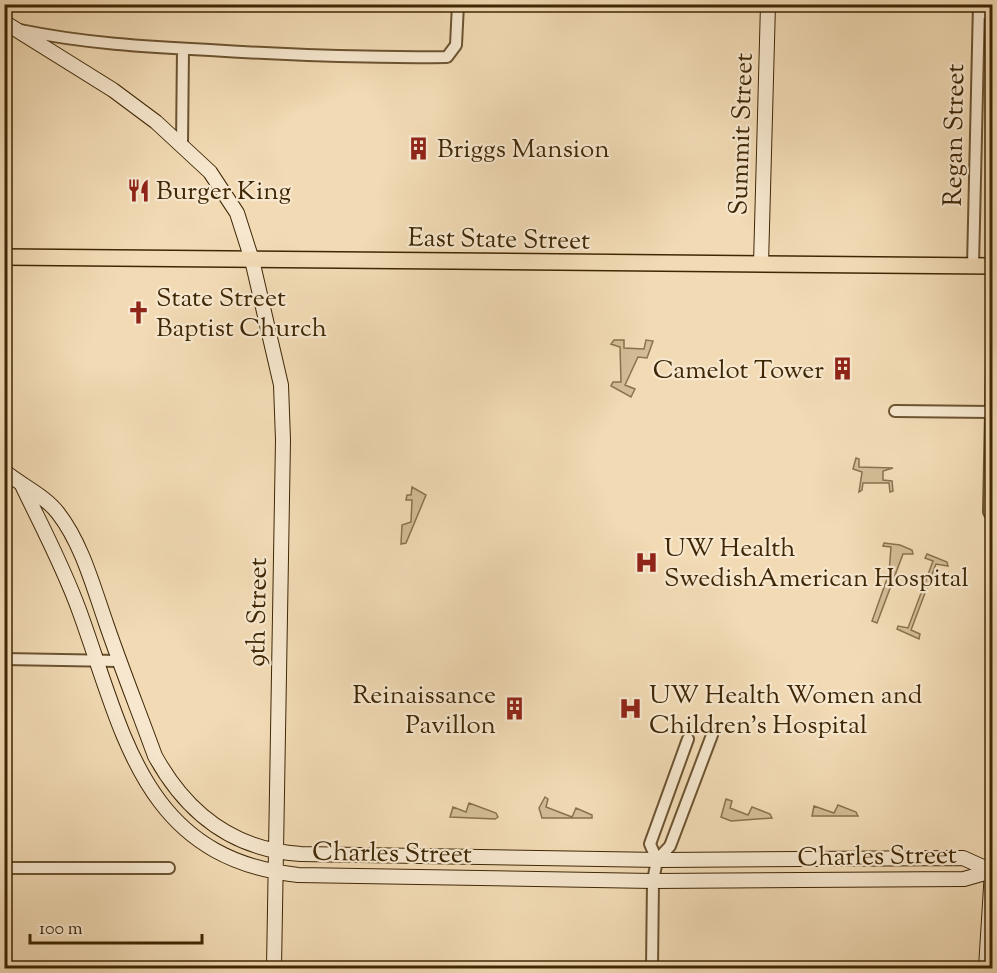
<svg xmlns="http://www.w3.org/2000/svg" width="997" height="973" viewBox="0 0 997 973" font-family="'Sorts Mill Goudy',serif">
<rect width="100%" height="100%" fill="#f1dab4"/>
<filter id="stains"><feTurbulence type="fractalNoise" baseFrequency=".00333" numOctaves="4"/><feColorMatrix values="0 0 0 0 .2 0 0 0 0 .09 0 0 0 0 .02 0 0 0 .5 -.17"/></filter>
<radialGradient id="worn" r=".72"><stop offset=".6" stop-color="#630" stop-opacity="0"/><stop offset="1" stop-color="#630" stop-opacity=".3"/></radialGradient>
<path fill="#d3bc96" stroke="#89724e" stroke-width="1.5" d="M624,340V348L644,349L646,340L653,341L647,358L638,357L625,385L635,389L631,397L611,386L613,382H621L620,347L611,344L614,340Z
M856,458L859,459V467L893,468L883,471V480L892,481L893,491L890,492L889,483H863L862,490L859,492L862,472L853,469Z
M412,487L426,495L406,543L401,544L402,525L411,522L412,500H406L407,495H411Z
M884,543L900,545L912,550L913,554H903L877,623L872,621L889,573L891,547L883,546Z
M927,554L947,562L948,566L936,564L911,630L920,634L919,639L897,629L898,626L908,628L933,561L925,558Z
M545,797L548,799L546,807L572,817L576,808L592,815V818H542L539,808Z
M726,799L732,801L730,808L748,815L752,807L770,814L772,818L731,821L721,817Z
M469,803L496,813L498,817L495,819L450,817L453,807L466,812Z
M838,805L856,812L858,816H812L814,806L834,813Z"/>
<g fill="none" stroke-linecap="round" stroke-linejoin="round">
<defs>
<path id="street" d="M979,13H992
M20,30C83,43 146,47 210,50C289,55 368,58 447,57L456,45L458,4
M182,144L183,49
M973,266L979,4
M992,361L989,512L992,516
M895,411L992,412
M4,659L119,661
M657,860L670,846L712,735
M4,868H169
M652,968L653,881L657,860L650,844L688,739"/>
<path id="secondary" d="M4,22L113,90L156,122L210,172L237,213L252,260L281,385L283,440L274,968
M761,264L768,4
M4,471C22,486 44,495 58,513C82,544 93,586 106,623C121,667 139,712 155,756C187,814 234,850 301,854L661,860L963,858L992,871
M22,485C42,527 63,566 79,610C124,733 142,858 298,875L653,881L964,879L992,871
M986,968L992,871"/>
<path id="primary" d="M4,257L992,266"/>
</defs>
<use href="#street" stroke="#6c5431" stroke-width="14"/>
<use href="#secondary" stroke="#3f2705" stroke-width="16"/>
<use href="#primary" stroke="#3f2705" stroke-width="18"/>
<use href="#street" stroke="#f6e7ce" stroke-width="10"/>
<use href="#secondary" stroke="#f6e7ce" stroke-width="14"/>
<use href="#primary" stroke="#f1dab4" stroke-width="15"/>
</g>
<defs>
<symbol id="building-bare" viewBox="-9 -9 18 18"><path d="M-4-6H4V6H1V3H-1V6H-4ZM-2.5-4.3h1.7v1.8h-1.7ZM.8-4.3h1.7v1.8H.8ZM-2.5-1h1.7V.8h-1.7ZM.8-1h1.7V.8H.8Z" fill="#8f2418" stroke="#f6e7ce" stroke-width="2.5" paint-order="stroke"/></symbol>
<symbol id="restaurant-bare" viewBox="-9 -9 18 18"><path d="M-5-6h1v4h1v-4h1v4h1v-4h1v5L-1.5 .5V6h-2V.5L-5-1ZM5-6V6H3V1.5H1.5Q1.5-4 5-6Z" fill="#8f2418" stroke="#f6e7ce" stroke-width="2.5" paint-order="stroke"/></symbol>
<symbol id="church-bare" viewBox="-9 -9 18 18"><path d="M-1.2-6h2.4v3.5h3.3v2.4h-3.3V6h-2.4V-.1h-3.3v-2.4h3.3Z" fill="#8f2418" stroke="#f6e7ce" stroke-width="2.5" paint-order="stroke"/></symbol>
<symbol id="hospital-bare" viewBox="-9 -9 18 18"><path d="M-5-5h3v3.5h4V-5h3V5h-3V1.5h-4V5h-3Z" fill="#8f2418" stroke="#f6e7ce" stroke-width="2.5" paint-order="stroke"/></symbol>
</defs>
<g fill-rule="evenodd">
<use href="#building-bare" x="402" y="132" width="33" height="33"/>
<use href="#restaurant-bare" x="122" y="174" width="33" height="33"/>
<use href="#church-bare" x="122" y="296" width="33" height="33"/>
<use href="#building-bare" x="826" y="352" width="33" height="33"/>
<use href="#hospital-bare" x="630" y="546" width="33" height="33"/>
<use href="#building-bare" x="498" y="692" width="33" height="33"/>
<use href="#hospital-bare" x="614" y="692" width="33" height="33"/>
</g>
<g text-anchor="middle" stroke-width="4.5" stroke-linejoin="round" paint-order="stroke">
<g font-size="26" fill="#3f2705" stroke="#f6e7ce">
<text transform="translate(740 134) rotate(-88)" y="9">Summit Street</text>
<text transform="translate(953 135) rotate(-89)" y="9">Regan Street</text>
<text transform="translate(499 238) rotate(1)" y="9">East State Street</text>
<text transform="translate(256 612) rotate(-89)" y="9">9th Street</text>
<text transform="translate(392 852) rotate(1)" y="9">Charles Street</text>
<text transform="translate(877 855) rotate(-1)" y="9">Charles Street</text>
</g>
<g font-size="26" fill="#3f2705" stroke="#f6e7ce" text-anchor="start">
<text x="437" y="157">Briggs Mansion</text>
<text x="156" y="199">Burger King</text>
<text x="156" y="306">State Street<tspan x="156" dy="30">Baptist Church</tspan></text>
<text x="824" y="378" text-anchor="end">Camelot Tower</text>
<text x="664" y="556">UW Health<tspan x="664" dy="30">SwedishAmerican Hospital</tspan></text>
<text x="496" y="703" text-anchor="end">Reinaissance<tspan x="496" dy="30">Pavillon</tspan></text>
<text x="649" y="703">UW Health Women and<tspan x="649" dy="30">Children's Hospital</tspan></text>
</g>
</g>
<rect width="997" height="973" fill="none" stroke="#f1dab4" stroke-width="24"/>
<rect x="6" y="6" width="985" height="961" fill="none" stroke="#3f2705" stroke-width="3"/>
<rect x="12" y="12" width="973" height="949" fill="none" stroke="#3f2705" stroke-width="1.5"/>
<path d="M30 934v9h172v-9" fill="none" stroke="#3f2705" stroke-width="3"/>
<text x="39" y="934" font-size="18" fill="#3f2705" stroke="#f6e7ce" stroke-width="4.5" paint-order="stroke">100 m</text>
<rect width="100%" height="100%" filter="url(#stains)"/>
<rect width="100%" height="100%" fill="url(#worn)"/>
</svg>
